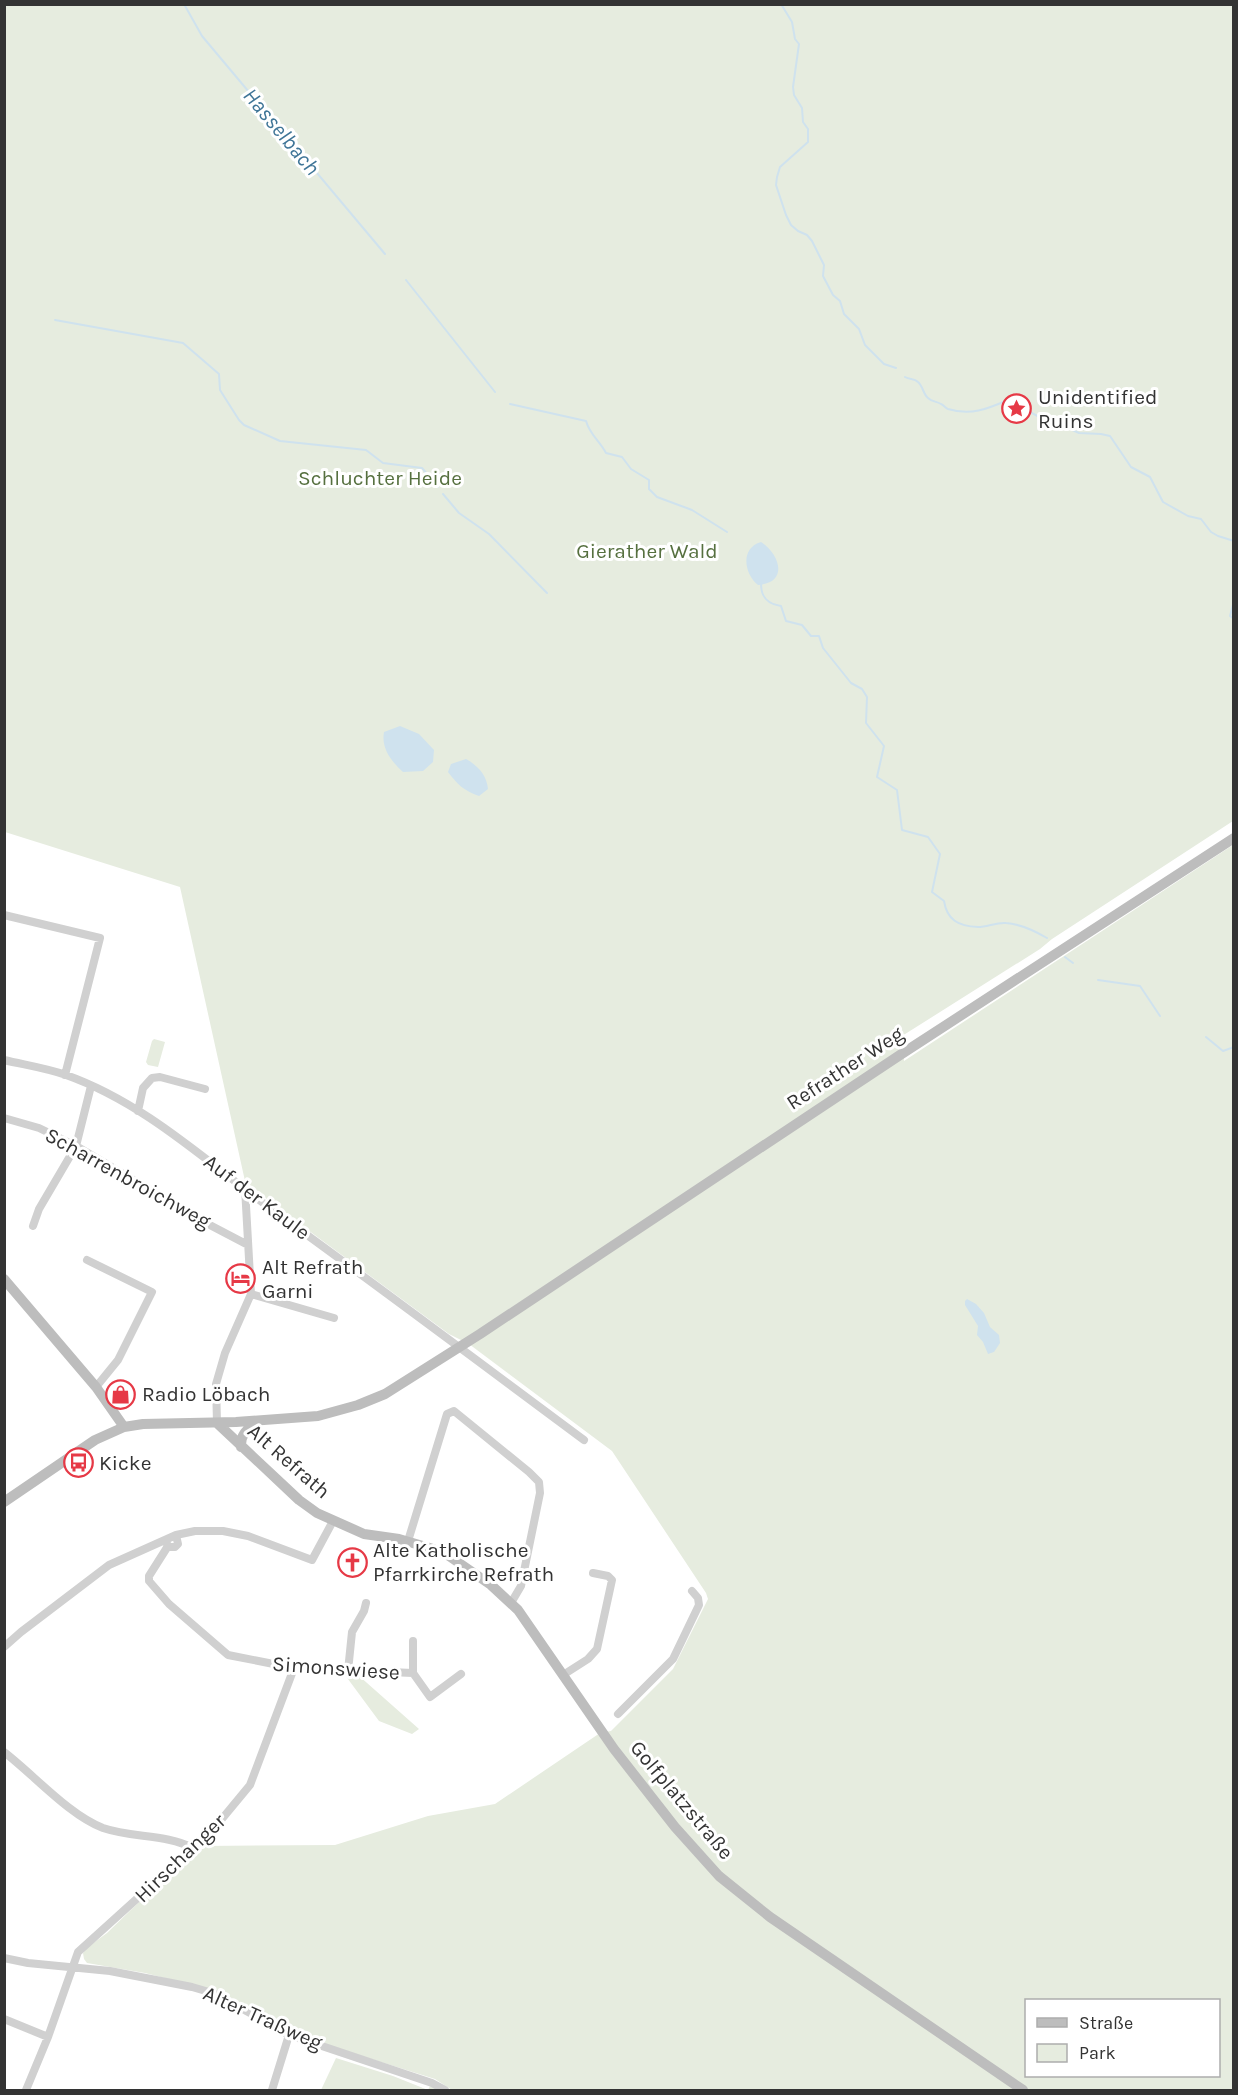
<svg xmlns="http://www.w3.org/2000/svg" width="1238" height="2095" viewBox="0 0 1238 2095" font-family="Karla,sans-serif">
<rect width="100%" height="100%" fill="#fff"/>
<path fill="#e6ecdf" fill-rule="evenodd" d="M4,5H1233V821L1052,939L1040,949L902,1036L904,1061L1233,845V2090H452L435,2079L292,2034L212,1990L145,1973L87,1963L84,1959L83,1953L88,1947L107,1933L193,1850L204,1846L335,1845L428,1816L495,1804L600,1733L611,1731L673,1669L708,1599L706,1593L612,1451L469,1344L449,1334L274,1205L245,1181L180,887L5,832ZM1026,2000H1218V2076H1026Z
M154,1039L165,1042L158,1067L148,1065L146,1062L152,1041Z
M346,1672L358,1675L419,1729L412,1734L379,1721L345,1675Z
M336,2058L393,2076L428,2090L430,2086L439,2090H321Z"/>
<path fill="#cfe2ee" d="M761,542C780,554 789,583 758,585C744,574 740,548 761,542Z
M400,726L419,734L434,750L433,762L423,771L403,772C391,761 381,748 384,732Z
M466,759C477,765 487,775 488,789L479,796C464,791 457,784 448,772L451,764Z
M967,1299L976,1304L984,1313L990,1327L999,1335L1000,1343L994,1352L988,1354L983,1342L977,1335L978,1326L965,1305V1301Z"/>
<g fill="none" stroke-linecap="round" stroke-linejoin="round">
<path stroke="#cfe2ee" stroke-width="2" d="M184,4L202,36L385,254
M781,4L792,22L795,39L799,44L793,87L794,95L802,108L803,122L808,129V142L780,167L777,177L776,185L786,215L791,225L798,231L807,235L812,241L824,265L823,276L833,295L840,301L844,314L859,329L865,345L884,364L896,368
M406,280L495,392
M55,320L183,343L219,374L220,390L239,420L244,425L280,441L366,450L383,463L422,468L438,487
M905,377C910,380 914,378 918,382C923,386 923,394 928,398C932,402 936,401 941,404C944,405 945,408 948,409C971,416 987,409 1008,400L1054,425L1068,428L1079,433L1101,434L1110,436L1131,467L1150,477L1163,502L1188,516L1201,519L1211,532L1218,536L1234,541
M510,404L586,421C590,435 599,440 606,453L622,457L631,469L649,480V489L657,497L692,510L727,532
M443,494L459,513L489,534L547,593
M761,584C761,598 768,604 781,606L786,621L802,625L811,636H819L823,648L851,683L862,689L867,697L866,723L884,746L877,777L897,790L902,830L928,837L940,854L932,892L944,901C947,920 958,926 978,927C987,927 997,922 1006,923C1020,924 1035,931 1047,938
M1234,601L1230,616L1234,619
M1065,957L1073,963
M1098,980L1140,986L1160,1016
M1206,1037L1223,1051L1234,1047"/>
<path stroke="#d0d0d0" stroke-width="8" d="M4,915L100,938L65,1075
M4,1060C25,1065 46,1068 66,1075C148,1104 212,1167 281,1216C383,1290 483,1365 584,1440
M138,1111L143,1088L152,1078L160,1077L205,1089
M4,1118L39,1128L76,1146L206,1223L248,1245
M33,1226L39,1209L76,1146L91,1086
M87,1260L152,1292L118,1360L96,1387
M251,1294L334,1318
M217,1423L216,1384L225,1353L251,1294L245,1188
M408,1541L447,1414L454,1411L529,1472L539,1482L540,1493L521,1586L511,1603
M167,1544L169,1547H175L178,1544L176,1535
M168,1546L149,1576V1581L169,1604L228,1655L294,1668L413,1673L430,1697L461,1674
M4,1647L21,1632L109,1565L176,1535L195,1531H223L248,1536L312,1560L333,1521
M348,1671L352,1632L364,1611L366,1603
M413,1673V1641
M563,1675L588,1659L597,1649L612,1580L608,1576L593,1573
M618,1714L673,1659L699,1605L698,1598L692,1591
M4,1752C34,1775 69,1815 103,1828C132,1838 166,1834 193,1848
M4,1958L28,1963L110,1971L192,1987L216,1994L289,2035L432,2083L445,2090
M4,2019L48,2037
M26,2090L48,2037L78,1952L193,1848L202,1843L250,1785L294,1668
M272,2090L289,2035"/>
<path stroke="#bdbdbd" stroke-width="10" d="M4,1279L96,1387L124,1427
M217,1423L299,1500L317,1513L364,1534L399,1539L433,1549L449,1556L491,1585L518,1610L614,1749L675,1827L719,1876L770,1917L1023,2090
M241,1447C240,1434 248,1429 257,1421
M4,1502L95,1440L124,1427L143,1424L236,1422L318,1416L358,1405L385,1394L480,1334L900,1055L1234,838"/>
</g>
<defs>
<symbol id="sight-ring" viewBox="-11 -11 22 22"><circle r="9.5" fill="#fff" stroke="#e63946" stroke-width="1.5"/><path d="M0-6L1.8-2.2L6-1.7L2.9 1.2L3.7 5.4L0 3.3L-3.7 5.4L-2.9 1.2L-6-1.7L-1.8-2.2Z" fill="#e63946"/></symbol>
<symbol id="hotel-ring" viewBox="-11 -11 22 22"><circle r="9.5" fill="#fff" stroke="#e63946" stroke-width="1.5"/><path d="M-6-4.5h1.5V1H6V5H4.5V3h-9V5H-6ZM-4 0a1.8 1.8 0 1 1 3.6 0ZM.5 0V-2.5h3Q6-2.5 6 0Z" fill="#e63946"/></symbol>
<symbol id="shop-ring" viewBox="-11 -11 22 22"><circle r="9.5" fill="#fff" stroke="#e63946" stroke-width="1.5"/><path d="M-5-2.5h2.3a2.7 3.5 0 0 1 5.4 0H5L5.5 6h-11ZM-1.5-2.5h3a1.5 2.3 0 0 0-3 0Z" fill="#e63946"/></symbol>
<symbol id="bus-ring" viewBox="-11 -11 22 22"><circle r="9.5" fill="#fff" stroke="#e63946" stroke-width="1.5"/><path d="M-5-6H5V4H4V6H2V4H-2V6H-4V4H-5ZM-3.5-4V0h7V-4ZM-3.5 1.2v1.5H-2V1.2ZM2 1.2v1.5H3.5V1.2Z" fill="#e63946"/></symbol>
<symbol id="church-ring" viewBox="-11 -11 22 22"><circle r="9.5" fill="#fff" stroke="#e63946" stroke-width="1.5"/><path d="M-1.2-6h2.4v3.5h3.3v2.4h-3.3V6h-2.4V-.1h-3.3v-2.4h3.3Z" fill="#e63946"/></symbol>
</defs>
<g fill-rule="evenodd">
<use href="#sight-ring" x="1000" y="392" width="33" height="33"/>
<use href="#hotel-ring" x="224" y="1262" width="33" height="33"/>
<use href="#shop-ring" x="104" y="1378" width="33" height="33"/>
<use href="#bus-ring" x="62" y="1446" width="33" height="33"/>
<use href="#church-ring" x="336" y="1546" width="33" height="33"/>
</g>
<g text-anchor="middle" stroke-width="6" stroke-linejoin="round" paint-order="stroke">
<g font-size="21" fill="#333" stroke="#fff" text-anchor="start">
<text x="1038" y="404">Unidentified<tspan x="1038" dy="24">Ruins</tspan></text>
<text x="262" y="1274">Alt Refrath<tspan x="262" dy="24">Garni</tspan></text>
<text x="142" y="1401">Radio Löbach</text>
<text x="99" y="1470">Kicke</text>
<text x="373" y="1557">Alte Katholische<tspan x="373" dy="24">Pfarrkirche Refrath</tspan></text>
</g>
<g font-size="21" fill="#56703f" stroke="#fff">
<text x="380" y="485">Schluchter Heide</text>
<text x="647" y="558">Gierather Wald</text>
</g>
<g font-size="21" fill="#333" stroke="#fff">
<text transform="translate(845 1068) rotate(-33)" y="7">Refrather Weg</text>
<text transform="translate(128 1178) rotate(29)" y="7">Scharrenbroichweg</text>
<text transform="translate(257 1197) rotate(37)" y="7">Auf der Kaule</text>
<text transform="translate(289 1461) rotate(41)" y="7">Alt Refrath</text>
<text transform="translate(336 1668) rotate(4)" y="7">Simonswiese</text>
<text transform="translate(682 1800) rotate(50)" y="7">Golfplatzstraße</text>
<text transform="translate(180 1858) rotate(-44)" y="7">Hirschanger</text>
<text transform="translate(263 2018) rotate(24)" y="7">Alter Traßweg</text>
</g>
<g font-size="22" font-style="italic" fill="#3f7597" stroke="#fff">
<text transform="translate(282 131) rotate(50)" y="8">Hasselbach</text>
</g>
</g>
<rect width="1238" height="2095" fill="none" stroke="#333333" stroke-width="12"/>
<rect x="1025" y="1999" width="195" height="78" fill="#ffffff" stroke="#adadad" stroke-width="1.5"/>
<rect x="1037" y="2018" width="30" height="9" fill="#bdbdbd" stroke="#adadad" stroke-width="1.5"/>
<text x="1079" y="2029" font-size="18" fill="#333333">Straße</text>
<rect x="1037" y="2044" width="30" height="18" fill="#e6ecdf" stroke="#adadad" stroke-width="1.5"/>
<text x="1079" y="2059" font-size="18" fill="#333333">Park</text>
</svg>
